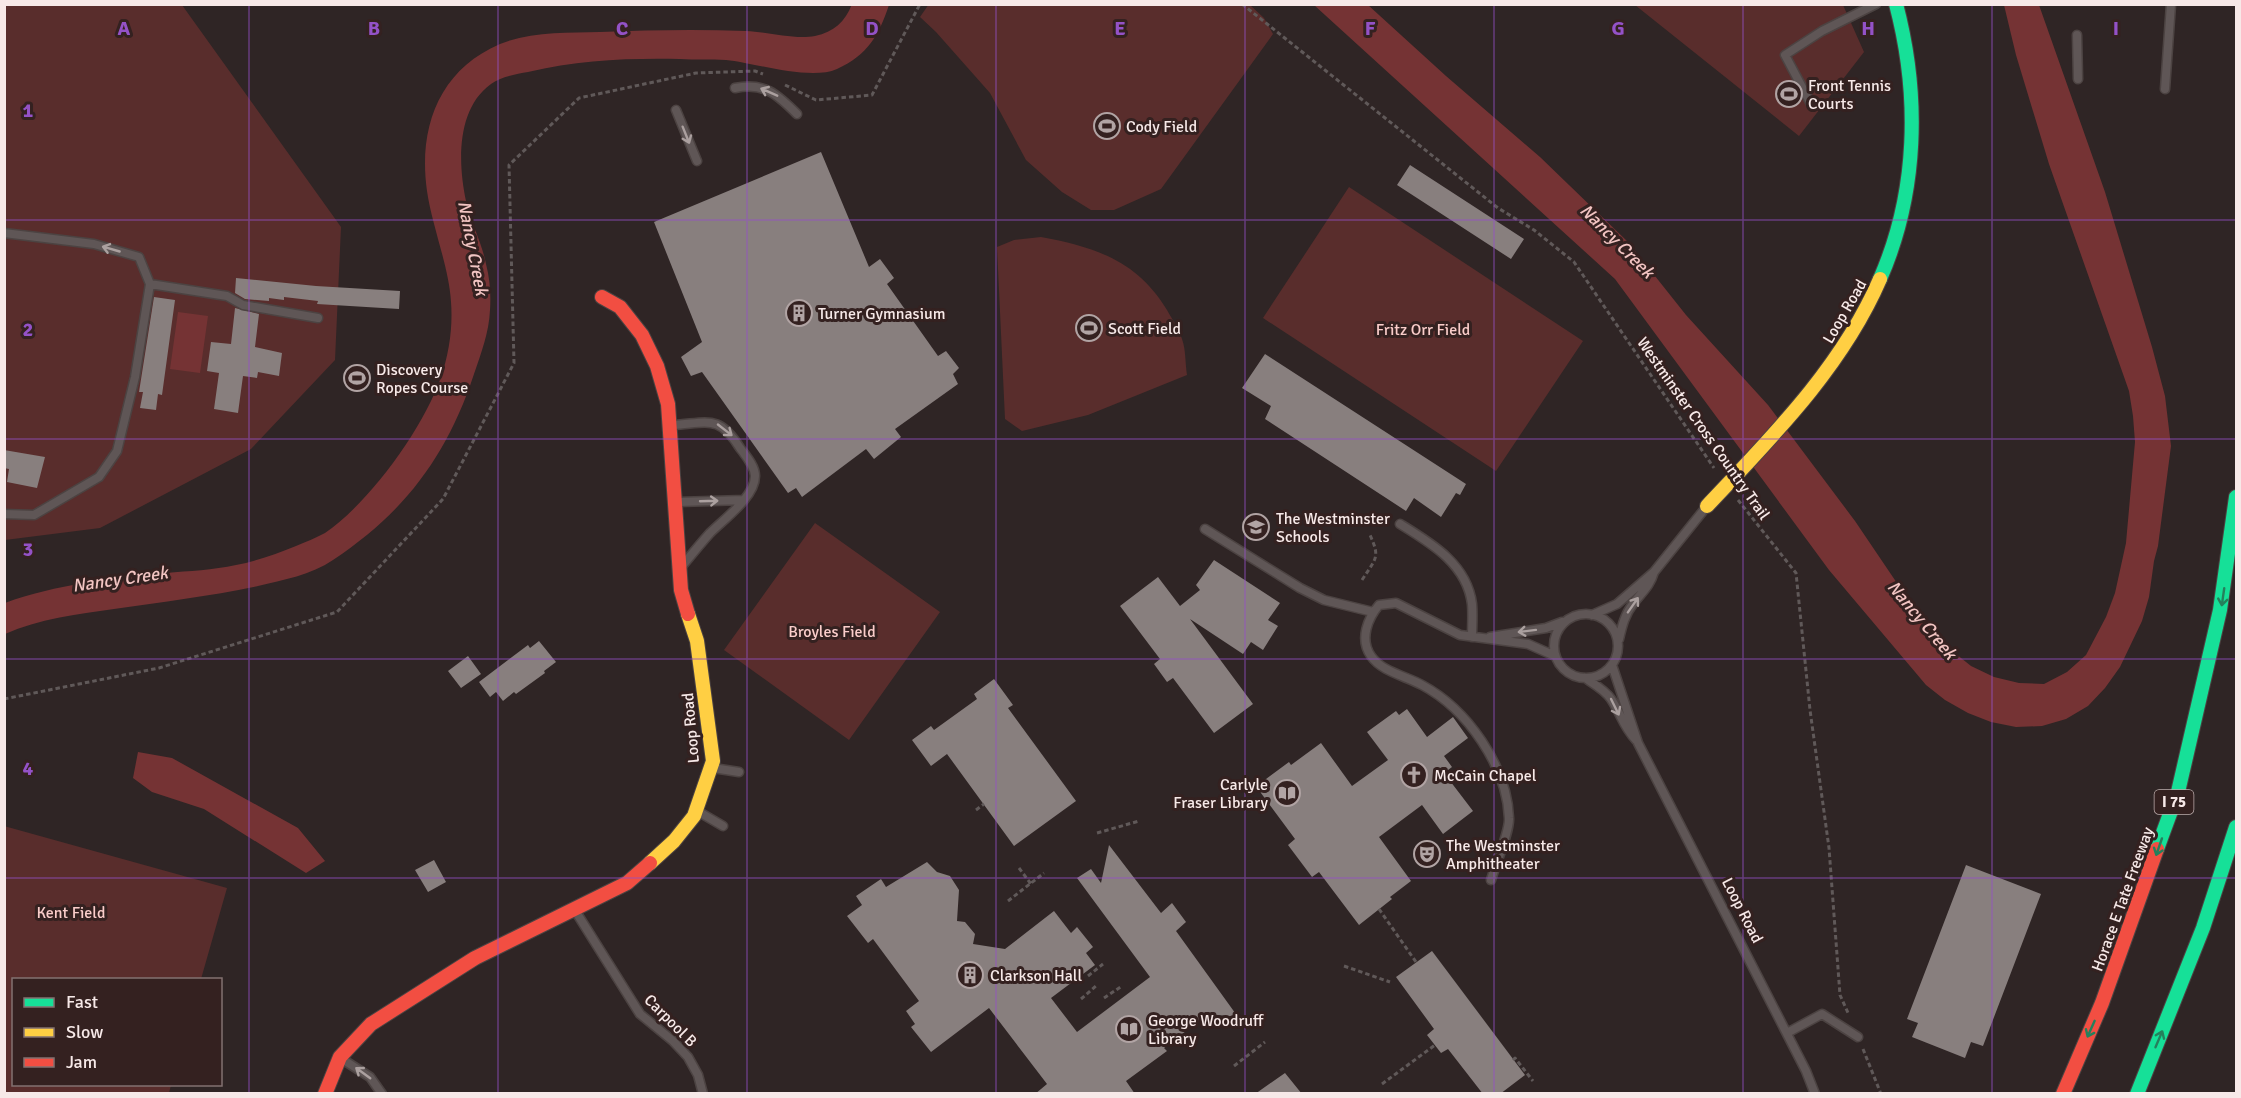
<svg xmlns="http://www.w3.org/2000/svg" width="2241" height="1098" viewBox="0 0 2241 1098" font-family="Signika,sans-serif">
<rect width="100%" height="100%" fill="#2f2525"/>
<path fill="#592d2c" d="M929,4L1250,5L1264,18L1273,34L1161,189L1114,210H1091L1062,192L1026,160L990,93L936,32L920,17Z
M5,5H182L341,227L335,360L251,449L100,528L5,540Z
M1635,5H1843L1864,52L1799,136Z
M1349,187L1583,341L1496,471L1263,318Z
M1041,237C1094,247 1137,260 1167,310C1172,319 1179,329 1182,339C1186,350 1185,363 1187,375L1088,415L1022,431L1005,419L997,247L1014,240Z
M815,523L940,612L849,740L724,650Z
M4,826L227,888L201,979L14,980V1084L171,1085L169,1093H5Z"/>
<path fill="#753334" d="M852,4L889,5C879,35 868,55 837,69C810,81 756,63 726,60C711,59 695,60 680,59C628,58 579,60 528,72C516,74 500,77 491,84C456,109 458,164 466,201C471,223 482,243 486,264C490,279 491,295 490,310C489,333 481,353 474,374C447,456 405,512 333,560C311,575 283,580 258,586C211,596 162,602 114,609C77,614 39,619 5,634V603C56,584 112,579 166,573C189,571 213,570 236,565C256,561 277,554 296,546C305,542 316,538 325,533C370,502 423,429 441,377C449,354 453,327 451,302C449,267 432,226 427,191C418,128 439,70 500,44C532,31 567,33 600,32C649,30 697,29 746,31C768,32 795,40 815,36C834,32 845,22 852,4Z
M1314,5H1368L1446,76L1540,157L1628,242L1686,315L1768,405L1855,521L1903,592L1934,632L1951,650L1971,666L1994,677L2019,683L2044,684L2067,672L2086,655L2106,617L2115,593L2126,543L2135,442L2133,416L2129,391L2049,164L2016,55L2004,5H2039L2105,192L2152,347L2165,396L2171,446L2158,546L2154,561L2149,597L2142,621L2120,667L2105,688L2088,706L2066,719L2042,726L2016,727L1991,722L1968,713L1945,700L1926,685L1829,570L1615,279Z
M178,312L208,316L200,373L170,369Z
M138,752L172,758L298,828L325,861L306,873L204,809L152,792L133,778Z"/>
<path fill="#887f7e" d="M821,152L869,267L880,259L894,278L887,284L938,356L946,351L959,368L953,374L958,384L895,429L901,437L874,459L866,449L802,497L796,488L788,493L702,372L691,376L681,357L702,342L654,222Z
M1410,165L1524,239L1511,259L1397,185Z
M236,278L316,286L400,291L399,309L317,304L318,301L284,297V300L269,298V301L245,299L235,293Z
M154,297L175,300L162,395L158,394L156,410L140,408L143,392H139Z
M235,308L259,314L255,347L282,353L279,376L258,372L257,378L243,376L238,413L214,409L219,373L207,371L211,342L231,344Z
M1265,354L1466,484L1460,495L1456,493L1441,517L1414,498L1406,511L1265,419L1271,406L1242,388Z
M4,450L45,457L37,488L7,482L9,469L4,468Z
M1214,560L1280,603L1268,620L1278,626L1263,650L1251,642L1243,654L1190,619L1253,704L1214,733L1173,678L1167,682L1154,664L1160,659L1120,606L1158,577L1180,606L1200,590L1196,585Z
M539,641L556,662L544,671L545,673L516,694L514,692L503,701L496,692L490,697L479,682L528,645L530,648Z
M468,656L481,674L461,688L448,671Z
M994,679L1013,705L1008,708L1076,801L1014,846L947,754L931,766L912,740L931,726L934,730L977,699L974,694Z
M1407,709L1427,737L1453,717L1468,738L1444,756L1452,767L1444,773L1473,811L1443,834L1422,805L1379,837L1411,881L1390,897L1392,899L1359,925L1319,872L1312,877L1288,845L1295,839L1258,789L1259,788L1258,785L1289,762L1291,765L1321,743L1352,786L1388,760L1367,732L1396,711L1399,715Z
M1109,845L1161,913L1172,903L1186,922L1176,931L1238,1017L1208,1014L1164,1048L1167,1051L1126,1081L1135,1094H1035L1047,1084L989,1008L931,1052L911,1027L915,1024L906,1011L919,1001L873,939L868,943L847,916L862,905L856,896L881,879L886,887L927,862L937,872L950,876L959,890L957,921L965,922L975,934L973,944L1005,949L1054,911L1071,933L1077,927L1093,947L1086,953L1095,965L1051,998L1077,1032L1150,977L1077,878L1091,869L1101,883Z
M434,860L446,882L428,892L415,870Z
M1966,865L2041,894L1983,1046L1971,1042L1965,1058L1912,1037L1918,1023L1907,1019Z
M1432,951L1525,1075L1500,1094H1483L1448,1049L1441,1053L1427,1035L1434,1029L1396,977Z
M1285,1073L1302,1094H1255Z"/>
<g fill="none" stroke-linecap="round" stroke-linejoin="round">
<defs>
<path id="lane" d="M2077,35L2078,79
M735,88C764,82 777,94 797,114
M2165,89L2171,4
M1811,104L1785,55L1822,31L1876,4
M676,110L697,161
M4,233L94,244L139,257L150,284L135,377L117,451L99,477L34,515L4,514
M150,284L227,296L243,305L318,318
M673,425C708,423 719,414 740,448C746,456 755,466 755,476C755,497 724,519 710,533C701,543 692,554 683,565
M678,502L744,500
M1400,524C1431,543 1467,564 1472,604C1473,615 1472,626 1472,637
M1205,529L1300,588L1324,600L1373,612
M1554 646a32 32 0 1 1 64 0a32 32 0 1 1-64 0Z
M1592,615L1617,604L1654,572L1707,506
M1490,637L1546,628L1562,622
M1619,639C1622,626 1625,614 1633,604C1642,592 1650,586 1654,572
M1612,665L1638,743L1806,1071L1815,1094
M1585,678C1594,684 1605,690 1611,699C1621,714 1623,726 1636,740
M713,768L739,772
M699,812L723,826
M1491,880C1495,866 1510,831 1509,818C1507,766 1467,709 1422,685C1406,676 1382,672 1371,656C1359,639 1368,618 1379,605L1396,603L1460,635L1528,644L1555,656
M576,912L640,1014L673,1041L688,1057L698,1075L703,1094
M1787,1033L1822,1014L1858,1037
M342,1059L370,1077L382,1094"/>
<path id="fast" d="M1880,279C1918,192 1920,95 1896,4
M2157,849L2178,792L2220,610L2236,497
M2137,1094L2203,928L2236,827"/>
<path id="slow" d="M1707,506C1772,437 1842,367 1880,279
M650,863L674,841L694,816L713,761L697,641L688,614"/>
<path id="jam" d="M602,297L620,307L642,335L657,366L668,404L681,590L688,614
M325,1094L340,1057L371,1024L475,958L627,883L650,863
M2063,1094L2102,1003L2157,849"/>
</defs>
<use href="#lane" stroke="#4c4342" stroke-width="11"/>
<use href="#fast" stroke="#4c4342" stroke-width="16"/>
<use href="#slow" stroke="#4c4342" stroke-width="16"/>
<use href="#jam" stroke="#4c4342" stroke-width="16"/>
<path stroke="#605959" stroke-width="3" stroke-dasharray="4.5 3" stroke-linecap="butt" d="M1242,4L1498,208L1534,230L1574,262L1714,468
M785,85L816,100L872,95L920,4
M1738,500L1796,573L1810,710L1829,848L1840,995L1849,1015
M1362,580C1376,558 1381,558 1369,533
M4,699L159,668L337,612L443,499L514,363L509,165L579,98L696,73L755,71L763,74
M976,810L984,804
M1097,833L1139,821
M1019,868L1031,884
M1008,901L1044,873
M1379,909L1416,962
M1344,966L1390,982
M1088,976L1103,964
M1104,998L1122,986
M1081,999L1096,986
M1863,1049L1881,1094
M1513,1060L1515,1058L1533,1081
M1234,1066L1265,1042
M1382,1084L1435,1045"/>
<use href="#lane" stroke="#5f5656" stroke-width="8"/>
<use href="#fast" stroke="#16e098" stroke-width="14"/>
<use href="#slow" stroke="#ffcf43" stroke-width="14"/>
<use href="#jam" stroke="#f24e42" stroke-width="14"/>
</g>
<defs><path id="oneway-shaft" d="M-6 0H5M1.5-3L5.5 0L1.5 3" fill="none" stroke-width="1.6" stroke-linecap="round" stroke-linejoin="round" transform="scale(1.5)"/></defs>
<g stroke="#aba09f">
<use href="#oneway-shaft" transform="translate(769 92) rotate(-156)"/>
<use href="#oneway-shaft" transform="translate(686 135) rotate(68)"/>
<use href="#oneway-shaft" transform="translate(111 249) rotate(-164)"/>
<use href="#oneway-shaft" transform="translate(725 430) rotate(38)"/>
<use href="#oneway-shaft" transform="translate(709 501) rotate(-2)"/>
<use href="#oneway-shaft" transform="translate(1633 605) rotate(-55)"/>
<use href="#oneway-shaft" transform="translate(1527 631) rotate(173)"/>
<use href="#oneway-shaft" transform="translate(1615 707) rotate(64)"/>
<use href="#oneway-shaft" transform="translate(363 1073) rotate(-144)"/>
</g>
<g stroke="#25805c">
<use href="#oneway-shaft" transform="translate(2223 597) rotate(98)"/>
<use href="#oneway-shaft" transform="translate(2159 847) rotate(109)"/>
<use href="#oneway-shaft" transform="translate(2091 1029) rotate(114)"/>
<use href="#oneway-shaft" transform="translate(2159 1039) rotate(-67)"/>
</g>
<path fill="none" stroke="#9452c7" stroke-width="1.5" stroke-opacity="0.55" d="M249,4V1094M498,4V1094M747,4V1094M996,4V1094M1245,4V1094M1494,4V1094M1743,4V1094M1992,4V1094M4,220H2236M4,439H2236M4,659H2236M4,878H2236"/>
<defs>
<symbol id="stadium-ring" viewBox="-11 -11 22 22"><circle r="9.5" fill="#342120" stroke="#b1a4a4" stroke-width="1.5"/><path d="M0-5a6.5 5 0 1 0 0 10a6.5 5 0 1 0 0-10ZM-3.5-1.8h7v3.6h-7Z" fill="#b1a4a4"/></symbol>
<symbol id="building-ring" viewBox="-11 -11 22 22"><circle r="9.5" fill="#342120" stroke="#b1a4a4" stroke-width="1.5"/><path d="M-4-6H4V6H1V3H-1V6H-4ZM-2.5-4.3h1.7v1.8h-1.7ZM.8-4.3h1.7v1.8H.8ZM-2.5-1h1.7V.8h-1.7ZM.8-1h1.7V.8H.8Z" fill="#b1a4a4"/></symbol>
<symbol id="school-ring" viewBox="-11 -11 22 22"><circle r="9.5" fill="#342120" stroke="#b1a4a4" stroke-width="1.5"/><path d="M0-5L7-2L0 1L-7-2ZM-4 1L0 2.5L4 1V4Q0 6-4 4Z" fill="#b1a4a4"/></symbol>
<symbol id="church-ring" viewBox="-11 -11 22 22"><circle r="9.5" fill="#342120" stroke="#b1a4a4" stroke-width="1.5"/><path d="M-1.2-6h2.4v3.5h3.3v2.4h-3.3V6h-2.4V-.1h-3.3v-2.4h3.3Z" fill="#b1a4a4"/></symbol>
<symbol id="library-ring" viewBox="-11 -11 22 22"><circle r="9.5" fill="#342120" stroke="#b1a4a4" stroke-width="1.5"/><path d="M-6-4Q-3-5.5-.7-3.5V5Q-3 3-6 4ZM6-4Q3-5.5 .7-3.5V5Q3 3 6 4Z" fill="#b1a4a4"/></symbol>
<symbol id="theatre-ring" viewBox="-11 -11 22 22"><circle r="9.5" fill="#342120" stroke="#b1a4a4" stroke-width="1.5"/><path d="M-5-5.5Q0-4 5-5.5V0Q5 5 0 6Q-5 5-5 0ZM-3.3-2.5H-1v1.5H-3.3ZM1-2.5H3.3v1.5H1ZM-2.8 1Q0 5.5 2.8 1Z" fill="#b1a4a4"/></symbol>
</defs>
<g fill-rule="evenodd">
<use href="#stadium-ring" x="1774" y="79" width="30" height="30"/>
<use href="#stadium-ring" x="1092" y="111" width="30" height="30"/>
<use href="#building-ring" x="784" y="298" width="30" height="30"/>
<use href="#stadium-ring" x="1074" y="313" width="30" height="30"/>
<use href="#stadium-ring" x="342" y="363" width="30" height="30"/>
<use href="#school-ring" x="1241" y="512" width="30" height="30"/>
<use href="#church-ring" x="1399" y="760" width="30" height="30"/>
<use href="#library-ring" x="1272" y="778" width="30" height="30"/>
<use href="#theatre-ring" x="1412" y="839" width="30" height="30"/>
<use href="#building-ring" x="955" y="960" width="30" height="30"/>
<use href="#library-ring" x="1114" y="1014" width="30" height="30"/>
</g>
<g text-anchor="middle" stroke-width="6" stroke-linejoin="round" paint-order="stroke">
<rect fill="#342120" stroke="#bcadac" stroke-width="1.5" x="2154.5" y="790" width="39" height="24" rx="4.5"/>
<g font-size="15" font-weight="bold" fill="#f7e9e8">
<text x="2174" y="807">I 75</text>
</g>
<g font-size="16" fill="#f7e9e8" stroke="#342120" text-anchor="start">
<text x="1808" y="91">Front Tennis<tspan x="1808" dy="18">Courts</tspan></text>
<text x="1126" y="132">Cody Field</text>
<text x="818" y="319">Turner Gymnasium</text>
<text x="1108" y="334">Scott Field</text>
<text x="376" y="375">Discovery<tspan x="376" dy="18">Ropes Course</tspan></text>
<text x="1276" y="524">The Westminster<tspan x="1276" dy="18">Schools</tspan></text>
<text x="1434" y="781">McCain Chapel</text>
<text x="1268" y="790" text-anchor="end">Carlyle<tspan x="1268" dy="18">Fraser Library</tspan></text>
<text x="1446" y="851">The Westminster<tspan x="1446" dy="18">Amphitheater</tspan></text>
<text x="990" y="981">Clarkson Hall</text>
<text x="1148" y="1026">George Woodruff<tspan x="1148" dy="18">Library</tspan></text>
</g>
<g font-size="16" fill="#f7e9e8" stroke="#342120">
<text transform="translate(1844 311) rotate(-60)" y="6">Loop Road</text>
<text transform="translate(1704 428) rotate(55)" y="6">Westminster Cross Country Trail</text>
<text transform="translate(690 728) rotate(-95)" y="6">Loop Road</text>
<text transform="translate(2122 899) rotate(-70)" y="6">Horace E Tate Freeway</text>
<text transform="translate(1743 910) rotate(63)" y="6">Loop Road</text>
<text transform="translate(671 1020) rotate(45)" y="6">Carpool B</text>
</g>
<g font-size="16" fill="#facdca" stroke="#342120">
<text x="1423" y="335">Fritz Orr Field</text>
<text x="832" y="637">Broyles Field</text>
<text x="71" y="918">Kent Field</text>
</g>
<g font-size="18" font-style="italic" fill="#f2c4c2" stroke="#342120">
<text transform="translate(1617 241) rotate(45)" y="6">Nancy Creek</text>
<text transform="translate(473 248) rotate(79)" y="6">Nancy Creek</text>
<text transform="translate(120 579) rotate(-8)" y="6">Nancy Creek</text>
<text transform="translate(1922 620) rotate(50)" y="6">Nancy Creek</text>
</g>
</g>
<g font-size="20" text-anchor="middle" font-weight="bold" fill="#9452c7" stroke="#342120" stroke-width="6" stroke-linejoin="round" paint-order="stroke">
<text x="124" y="35">A</text>
<text x="374" y="35">B</text>
<text x="622" y="35">C</text>
<text x="872" y="35">D</text>
<text x="1120" y="35">E</text>
<text x="1370" y="35">F</text>
<text x="1618" y="35">G</text>
<text x="1868" y="35">H</text>
<text x="2116" y="35">I</text>
<text x="28" y="117">1</text>
<text x="28" y="336">2</text>
<text x="28" y="556">3</text>
<text x="28" y="775">4</text>
</g>
<rect width="2241" height="1098" fill="none" stroke="#f7e9e8" stroke-width="12"/>
<rect x="12" y="978" width="210" height="108" fill="#342120" stroke="#827170" stroke-width="1.5"/>
<rect x="24" y="998" width="30" height="9" fill="#16e098" stroke="#827170" stroke-width="1.5"/>
<text x="66" y="1008" font-size="18" fill="#f7e9e8">Fast</text>
<rect x="24" y="1028" width="30" height="9" fill="#ffcf43" stroke="#827170" stroke-width="1.5"/>
<text x="66" y="1038" font-size="18" fill="#f7e9e8">Slow</text>
<rect x="24" y="1058" width="30" height="9" fill="#f24e42" stroke="#827170" stroke-width="1.5"/>
<text x="66" y="1068" font-size="18" fill="#f7e9e8">Jam</text>
</svg>
